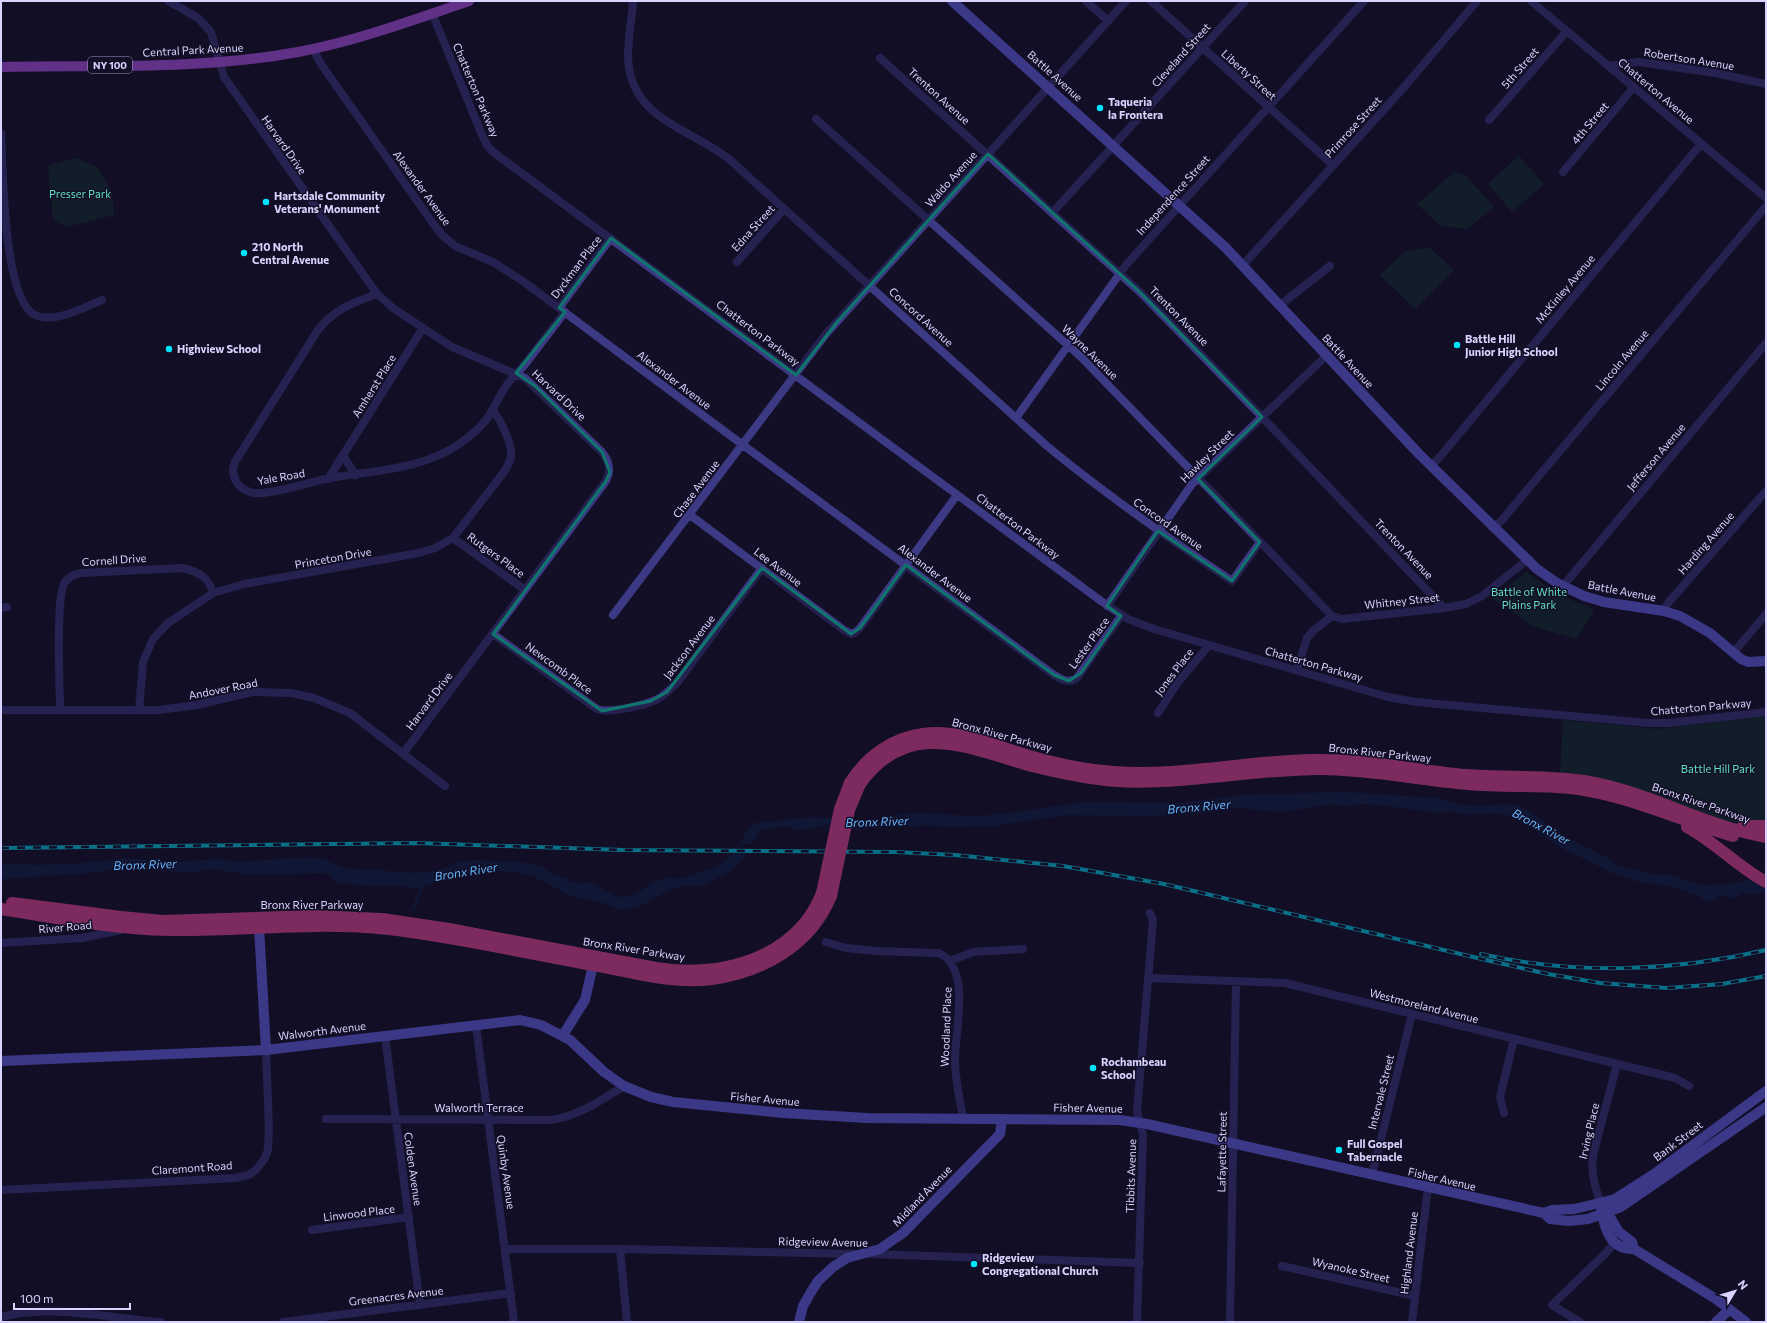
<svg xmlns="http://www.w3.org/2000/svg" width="1767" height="1323" viewBox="0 0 1767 1323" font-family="Commissioner,sans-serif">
<rect width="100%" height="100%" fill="#130f26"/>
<path fill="#12302f" d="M1519,156L1544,184L1512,212L1488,184Z
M75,158L97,167L112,192L114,215L66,227L53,218L48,167L53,164Z
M1455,172L1465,175L1494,207L1467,229L1441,226L1417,204Z
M1429,247L1454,270L1415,309L1380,275L1404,252Z
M1526,572L1556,593L1594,610L1577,639L1535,627L1493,599Z
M1766,716V823H1741L1721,820L1560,773L1563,720L1657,729Z"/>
<path fill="#0c2248" d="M1340,792C1371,793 1401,796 1432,798C1443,798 1454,803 1465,805C1484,807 1502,803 1521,806L1570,839L1604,856L1619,866L1657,875L1667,874L1693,883L1706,885L1732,884L1766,875V890L1754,895L1743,893L1734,898L1720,895L1708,902L1699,896L1674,887L1639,882L1617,875L1562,848L1521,821L1508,815L1496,813L1470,815L1447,811L1442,813L1386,806L1362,804L1344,806L1334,804L1280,812L1232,807L1205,813L1149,816L1068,815L992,826L952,827L927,825L859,829L827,825L818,826L811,829L796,830L787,826L760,830L745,857L730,872L698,887L685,886L669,890L638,907L621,910L607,904L569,895L533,876L516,872L482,870L417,888L399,886H371L336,883L327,873L244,874L212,869L192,873L139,868L108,869L102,872L1,879V864L40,865L100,862L124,858L180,862L217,859L236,862L313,857L323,859L344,868L415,873L445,869L461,862L474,860L526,863L542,867L554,875L580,884L589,882L618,897L630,896L642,890L652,882L666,878L674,879L687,877L717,866L735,854L745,834L754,823L774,822L790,819L814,817L873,821L886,816L917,813L974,816L1004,814L1083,802L1180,803L1243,795Z"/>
<path fill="#130f26" d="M741,844H755L750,852L736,853Z"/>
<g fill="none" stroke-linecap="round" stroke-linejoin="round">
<path stroke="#0c2248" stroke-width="2.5" d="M413,909L421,889L419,885"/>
<path stroke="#3d3a85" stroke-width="8" d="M168,1L198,18L211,32L224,77L377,294L393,308L452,347L525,378L602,452C609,461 612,470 606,481L403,754
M633,1C632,19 628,37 628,56C629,118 687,127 729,159L1047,446C1106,495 1168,538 1232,581L1260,542
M1086,1L1108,21
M1151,1L1333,165
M1531,1L1766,198
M432,13L482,135L487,145L493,152L1101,601L1128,619L1154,629L1388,697L1416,702L1648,723H1669L1766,712
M313,49L321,64L432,222L441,234L455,246L493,262L524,282L743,445L1054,675C1062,680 1067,683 1076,679L1121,616
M880,58L1141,293L1262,417L1444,608
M1609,66L1639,62L1715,73L1766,84
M816,119L1081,357L1332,616L1342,619L1444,608L1466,604L1482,596L1527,560
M1489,120L1567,31
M1,133C3,167 3,300 35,315C55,324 84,307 102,300
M1563,172L1634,87
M1053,212L1245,1
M737,262L784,209
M1243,265L1406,85L1477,1
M377,294C354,302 333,310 318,330L235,462C229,476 238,490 254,493C269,495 308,483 325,479C370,470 420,471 459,444C469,437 479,429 486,420C494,409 499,396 506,386C512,377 520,371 526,363C539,346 552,329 565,312
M1280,305L1330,266
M559,308L611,238
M1016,418L1126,265L1364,1
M343,456L356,475
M1430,466L1438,459L1701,144
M328,479L423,328
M690,515L844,630L851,634L856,632L860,628L957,495
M1493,528L1502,520L1766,206
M453,538L525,590
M1563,586L1766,343
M1107,606L1192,484L1326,356
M1,608L7,607
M1664,611L1668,603L1766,491
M613,615L826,334L1126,1
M493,634L597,709C610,714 645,705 658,699C665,695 671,689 677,683L762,568
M1733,653L1766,614
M1297,670L1307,638L1314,630L1332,616
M60,709C60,687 55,596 65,582C69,577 76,574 81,573L182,568C197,571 209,577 213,593
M1,710H159L197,705L252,692L291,693L314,698L350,713L445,786
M139,710L143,662L153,639L168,623L213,593L244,584L419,553L435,548L453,538L504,472C507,467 510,463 511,457C513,445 500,418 492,410
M1158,713L1176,685L1209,645
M826,942L846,948L875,951L939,953C972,969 955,1029 955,1059C955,1079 960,1099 963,1120
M1,943L82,938L121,930
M950,961L973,952L1023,949
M1149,978L1285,983L1675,1078L1689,1086
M476,1025L514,1322
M385,1036L420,1305
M1504,1113L1500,1097L1514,1039
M326,1119L551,1120C579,1116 601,1100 624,1086
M1372,1175L1412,1014
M1,1190L217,1179L235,1178L249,1175L256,1170L265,1158L268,1150L269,1129L266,1050
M1601,1203C1594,1186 1591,1173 1593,1155L1617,1064
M312,1230L409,1217
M505,1249H620L855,1254
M620,1249L627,1322
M870,1254L1140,1263
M1282,1266L1415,1296
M1,1317C52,1304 108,1318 161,1322
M283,1322L511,1293
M1137,1322L1143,1135L1137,1111L1153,920L1150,913
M1230,1322L1236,981
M1412,1322L1428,1187
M1580,1322L1552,1305L1607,1252L1615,1242"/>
<path stroke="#6f6bff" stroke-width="10" d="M952,1L1225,247L1419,454L1537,569L1557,583L1584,596L1604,602L1664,611L1680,616L1710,633L1741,659L1748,662L1766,661
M259,927L266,1050
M563,1035L585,1000L593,965
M1,1061L266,1050L520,1020L541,1025L570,1040L604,1072L624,1086L651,1097L673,1102L783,1113L867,1118L1120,1120L1147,1124L1544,1213L1552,1210L1575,1209L1615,1199L1654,1174L1766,1091
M1604,1207L1619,1232L1632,1242L1634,1249L1716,1299L1746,1322
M1601,1208C1604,1228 1610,1250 1634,1249
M1544,1213L1550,1219L1569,1221L1588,1219L1621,1207L1766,1107
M799,1322L803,1306L811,1292L818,1281L833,1267L847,1258L880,1249L903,1233L1000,1134L1002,1120
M1716,1322L1729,1310"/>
<path stroke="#c25bff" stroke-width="10" d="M1,67C99,65 201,70 298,52C356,41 413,20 469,1"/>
<path stroke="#ff4fa3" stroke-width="12" d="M850,783C866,757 892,738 923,734C958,729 996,746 1029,756C1057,764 1085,770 1113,772C1180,777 1247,761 1313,760C1364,759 1414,770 1465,775C1504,778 1545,775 1584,781C1647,791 1704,826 1766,837
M860,784C908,717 968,748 1032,766C1060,773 1088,779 1117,781C1184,785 1252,769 1320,769C1370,769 1419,780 1468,784C1509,788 1550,783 1590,791C1639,800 1685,822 1733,836
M1743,826H1766
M1687,827C1715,842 1738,867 1766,882
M12,903L121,917L163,921L313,916L382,919L449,929L656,968C720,979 797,958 822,893
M1,909C56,918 114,929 170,930C243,931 314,921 388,929C459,937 529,954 599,966C636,973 673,984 712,979C763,972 811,945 831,896"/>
<defs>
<path id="rail" d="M1,848L417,843L623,850L895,852L955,855L1063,866L1164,884L1486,960L1548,974L1600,983L1667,988L1722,984L1766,976
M1481,954C1574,975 1673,972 1766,950"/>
</defs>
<use href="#rail" stroke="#00e5ff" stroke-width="4"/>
<use href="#rail" stroke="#130f26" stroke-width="2.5" stroke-dasharray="8" stroke-linecap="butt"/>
<path stroke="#ff4fa3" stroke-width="12" d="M822,893L840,809L850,783
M831,896L849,810L860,784"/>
</g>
<path d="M0 0H1767V1323H0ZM988,154L1141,293L1262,417L1198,479L1260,542L1232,581L1158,531L1107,606L1121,616L1081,673L1069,681L1054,675L906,565L860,628L851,634L762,568L667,692L651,701L602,711L493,634L606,481L610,472L602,452L535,386L516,373L565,312L559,308L611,238L796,375L837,322Z" fill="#130f26" fill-opacity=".55" fill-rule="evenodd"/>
<path fill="none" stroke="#0f766e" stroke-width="3" stroke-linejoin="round" d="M988,154L1141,293L1262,417L1198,479L1260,542L1232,581L1158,531L1107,606L1121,616L1081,673L1069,681L1054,675L906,565L860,628L851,634L762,568L667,692L651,701L602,711L493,634L606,481L610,472L602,452L535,386L516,373L565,312L559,308L611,238L796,375L837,322Z"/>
<g fill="#00e5ff" stroke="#130f26" stroke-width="1.5">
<circle cx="1100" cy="108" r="4"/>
<circle cx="266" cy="202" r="4"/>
<circle cx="244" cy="253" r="4"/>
<circle cx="1457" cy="345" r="4"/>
<circle cx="169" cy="349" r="4"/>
<circle cx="1093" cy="1068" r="4"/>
<circle cx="1339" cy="1150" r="4"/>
<circle cx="974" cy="1264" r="4"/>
</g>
<g text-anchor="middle" stroke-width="3" stroke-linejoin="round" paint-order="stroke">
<rect fill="#130f26" stroke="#9e99be" stroke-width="1" x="88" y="57" width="44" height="16" rx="3"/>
<g font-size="10" font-weight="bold" fill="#d9d4ff">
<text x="110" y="69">NY 100</text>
</g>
<g font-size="11" fill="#d9d4ff" stroke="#130f26">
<text transform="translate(193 50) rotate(-3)" y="4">Central Park Avenue</text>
<text transform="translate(1181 55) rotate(-48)" y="4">Cleveland Street</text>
<text transform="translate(1689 59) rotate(9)" y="4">Robertson Avenue</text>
<text transform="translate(1520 68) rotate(-49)" y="4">5th Street</text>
<text transform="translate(1249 75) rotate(42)" y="4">Liberty Street</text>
<text transform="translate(1055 76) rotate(42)" y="4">Battle Avenue</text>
<text transform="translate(476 90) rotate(67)" y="4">Chatterton Parkway</text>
<text transform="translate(1656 91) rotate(40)" y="4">Chatterton Avenue</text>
<text transform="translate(939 96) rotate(42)" y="4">Trenton Avenue</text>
<text transform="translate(1590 123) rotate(-50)" y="4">4th Street</text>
<text transform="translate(1353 127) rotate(-48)" y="4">Primrose Street</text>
<text transform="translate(284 145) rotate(55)" y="4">Harvard Drive</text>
<text transform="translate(951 179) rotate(-48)" y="4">Waldo Avenue</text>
<text transform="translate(422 188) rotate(54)" y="4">Alexander Avenue</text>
<text transform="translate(1173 195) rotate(-48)" y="4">Independence Street</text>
<text transform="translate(753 228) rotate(-48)" y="4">Edna Street</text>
<text transform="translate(576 267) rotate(-53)" y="4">Dyckman Place</text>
<text transform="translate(1565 289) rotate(-50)" y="4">McKinley Avenue</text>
<text transform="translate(1179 316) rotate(45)" y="4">Trenton Avenue</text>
<text transform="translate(921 317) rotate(42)" y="4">Concord Avenue</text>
<text transform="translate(758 333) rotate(37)" y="4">Chatterton Parkway</text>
<text transform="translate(1090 352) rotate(44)" y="4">Wayne Avenue</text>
<text transform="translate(1622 360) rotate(-50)" y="4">Lincoln Avenue</text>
<text transform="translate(1348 361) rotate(47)" y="4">Battle Avenue</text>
<text transform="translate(674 380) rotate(37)" y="4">Alexander Avenue</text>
<text transform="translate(374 386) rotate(-58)" y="4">Amherst Place</text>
<text transform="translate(559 395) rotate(43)" y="4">Harvard Drive</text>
<text transform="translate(1207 456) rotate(-45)" y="4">Hawley Street</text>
<text transform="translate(1656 457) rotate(-50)" y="4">Jefferson Avenue</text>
<text transform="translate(281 477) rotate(-10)" y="4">Yale Road</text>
<text transform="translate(696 489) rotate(-53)" y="4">Chase Avenue</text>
<text transform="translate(1168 524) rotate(35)" y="4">Concord Avenue</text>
<text transform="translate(1018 526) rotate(37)" y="4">Chatterton Parkway</text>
<text transform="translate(1706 543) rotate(-49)" y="4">Harding Avenue</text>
<text transform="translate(1404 549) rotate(46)" y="4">Trenton Avenue</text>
<text transform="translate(496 555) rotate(36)" y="4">Rutgers Place</text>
<text transform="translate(333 558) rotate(-10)" y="4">Princeton Drive</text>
<text transform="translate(114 560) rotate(-4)" y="4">Cornell Drive</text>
<text transform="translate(778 567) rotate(37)" y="4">Lee Avenue</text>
<text transform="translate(935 573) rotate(37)" y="4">Alexander Avenue</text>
<text transform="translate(1622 591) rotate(11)" y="4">Battle Avenue</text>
<text transform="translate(1402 601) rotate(-6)" y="4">Whitney Street</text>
<text transform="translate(1089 643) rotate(-54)" y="4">Lester Place</text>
<text transform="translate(689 647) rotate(-53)" y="4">Jackson Avenue</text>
<text transform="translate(1314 664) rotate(16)" y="4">Chatterton Parkway</text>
<text transform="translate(559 668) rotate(36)" y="4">Newcomb Place</text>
<text transform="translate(1174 672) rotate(-53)" y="4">Jones Place</text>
<text transform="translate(223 689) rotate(-11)" y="4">Andover Road</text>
<text transform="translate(429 701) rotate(-53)" y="4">Harvard Drive</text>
<text transform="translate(1701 707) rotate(-5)" y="4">Chatterton Parkway</text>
<text transform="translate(1002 735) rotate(15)" y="4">Bronx River Parkway</text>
<text transform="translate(1380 753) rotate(6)" y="4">Bronx River Parkway</text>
<text transform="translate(1701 803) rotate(19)" y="4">Bronx River Parkway</text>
<text x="312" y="909">Bronx River Parkway</text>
<text transform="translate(65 927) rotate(-5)" y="4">River Road</text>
<text transform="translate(634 949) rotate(9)" y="4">Bronx River Parkway</text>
<text transform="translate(1424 1006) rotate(14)" y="4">Westmoreland Avenue</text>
<text transform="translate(946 1027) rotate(-88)" y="4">Woodland Place</text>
<text transform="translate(322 1031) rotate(-7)" y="4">Walworth Avenue</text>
<text transform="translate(1381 1092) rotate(-76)" y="4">Intervale Street</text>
<text transform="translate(765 1099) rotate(5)" y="4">Fisher Avenue</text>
<text x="479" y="1112">Walworth Terrace</text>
<text transform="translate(1088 1108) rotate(1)" y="4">Fisher Avenue</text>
<text transform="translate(1589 1131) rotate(-77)" y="4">Irving Place</text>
<text transform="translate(1678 1141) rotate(-37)" y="4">Bank Street</text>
<text transform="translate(1222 1152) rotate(-89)" y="4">Lafayette Street</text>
<text transform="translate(192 1168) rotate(-4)" y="4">Claremont Road</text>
<text transform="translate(413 1169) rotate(82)" y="4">Colden Avenue</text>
<text transform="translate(506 1172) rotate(82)" y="4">Quinby Avenue</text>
<text transform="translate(1131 1176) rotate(-88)" y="4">Tibbits Avenue</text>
<text transform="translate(1442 1179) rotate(13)" y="4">Fisher Avenue</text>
<text transform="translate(922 1196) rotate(-46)" y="4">Midland Avenue</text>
<text transform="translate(359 1213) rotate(-7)" y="4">Linwood Place</text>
<text transform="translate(823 1242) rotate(1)" y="4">Ridgeview Avenue</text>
<text transform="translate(1409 1253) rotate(-83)" y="4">Highland Avenue</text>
<text transform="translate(1351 1270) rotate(13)" y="4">Wyanoke Street</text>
<text transform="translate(396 1296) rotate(-7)" y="4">Greenacres Avenue</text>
</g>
<g font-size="11" font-weight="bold" fill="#d9d4ff" stroke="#130f26" text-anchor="start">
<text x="1108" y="106">Taqueria<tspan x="1108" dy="13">la Frontera</tspan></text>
<text x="274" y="200">Hartsdale Community<tspan x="274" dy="13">Veterans' Monument</tspan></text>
<text x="252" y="251">210 North<tspan x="252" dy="13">Central Avenue</tspan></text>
<text x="1465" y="343">Battle Hill<tspan x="1465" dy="13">Junior High School</tspan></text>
<text x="177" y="353">Highview School</text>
<text x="1101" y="1066">Rochambeau<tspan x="1101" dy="13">School</tspan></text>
<text x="1347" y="1148">Full Gospel<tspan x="1347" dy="13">Tabernacle</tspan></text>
<text x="982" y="1262">Ridgeview<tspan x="982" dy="13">Congregational Church</tspan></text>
</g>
<g font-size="11" fill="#5fe0c0" stroke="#130f26">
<text x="80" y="198">Presser Park</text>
<text x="1529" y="596">Battle of White<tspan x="1529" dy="13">Plains Park</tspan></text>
<text x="1718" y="773">Battle Hill Park</text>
</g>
<g font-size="12" font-style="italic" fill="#62b6ff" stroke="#130f26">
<text transform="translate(1199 807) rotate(-5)" y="4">Bronx River</text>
<text transform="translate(877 822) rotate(-2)" y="4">Bronx River</text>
<text transform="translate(1541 827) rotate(28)" y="4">Bronx River</text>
<text transform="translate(145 865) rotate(-2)" y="4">Bronx River</text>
<text transform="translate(466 872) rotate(-9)" y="4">Bronx River</text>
</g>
</g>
<rect width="1767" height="1323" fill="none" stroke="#d9d4ff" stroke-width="4"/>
<g transform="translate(1735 1291) rotate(52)" stroke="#130f26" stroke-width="3" paint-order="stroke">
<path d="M0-3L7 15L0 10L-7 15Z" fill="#d9d4ff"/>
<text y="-6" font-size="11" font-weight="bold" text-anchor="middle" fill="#d9d4ff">N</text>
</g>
<path d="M14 1303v6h116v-6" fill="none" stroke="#d9d4ff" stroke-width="2"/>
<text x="20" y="1303" font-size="12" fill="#d9d4ff" stroke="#130f26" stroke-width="3" paint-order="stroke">100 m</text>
</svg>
